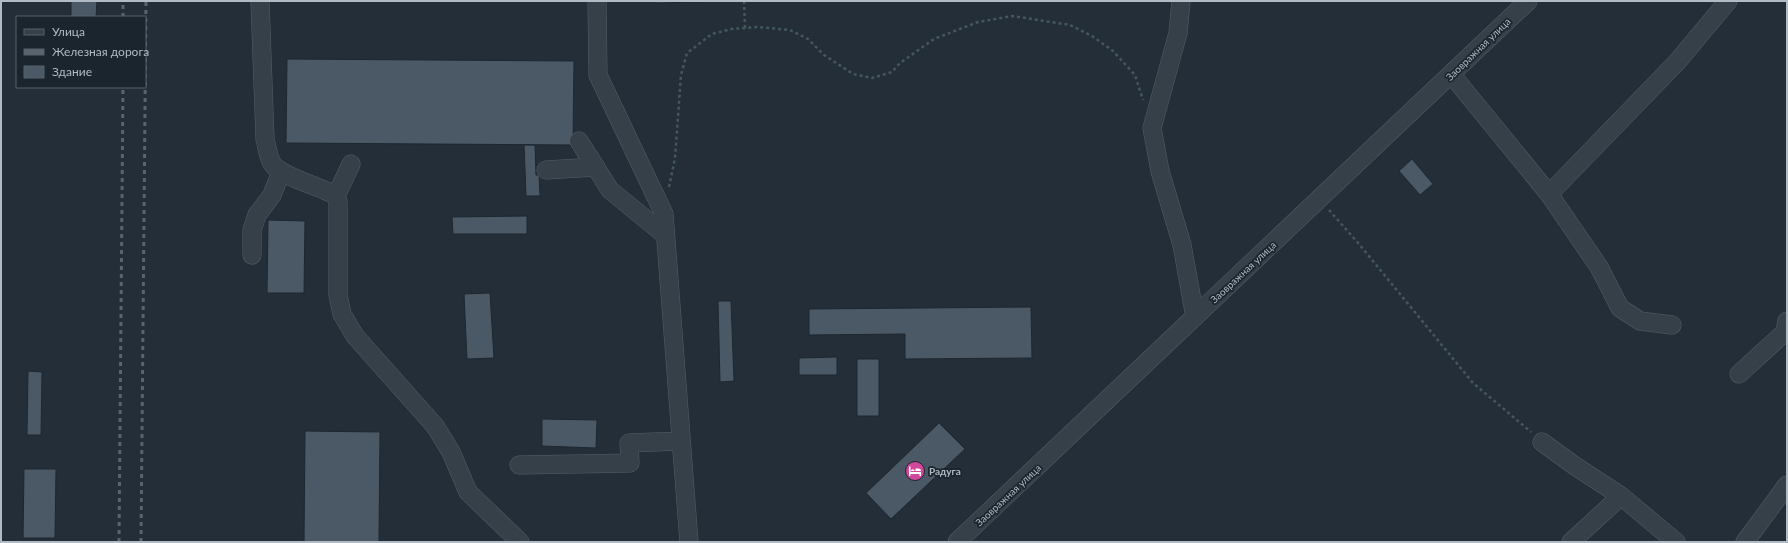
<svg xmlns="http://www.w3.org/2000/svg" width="1788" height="543" viewBox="0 0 1788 543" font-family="Lato,sans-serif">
<rect width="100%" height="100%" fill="#232e39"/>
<path fill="#4b5865" stroke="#1d2730" d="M71,1H97L96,17H71Z
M656,1H700V2L656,3Z
M287,59L574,61L573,145L286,143Z
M524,145H535L536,175H539L540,196H526Z
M1412,159L1433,184L1420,195L1399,171Z
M527,216V234H453L452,217Z
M268,220L305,221L304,293H267Z
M490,293L494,358L467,359L464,294Z
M718,301H731L734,381L720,382Z
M1031,307L1032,358L905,359V334L809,335V309Z
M837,357V375H799V358Z
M857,359H879V416H857Z
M28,371L42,372L41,435H27Z
M542,419L597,420L596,448L542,446Z
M939,423L965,449L891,519L866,493Z
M305,431L380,432L379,542H304Z
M24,469H56L55,538H23Z"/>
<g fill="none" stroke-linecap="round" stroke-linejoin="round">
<defs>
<path id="minor" d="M260,1L265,139C267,147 268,156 272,163C280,177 321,186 336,196L338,202V295L342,314L355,336L435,426L451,452L468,492L520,542
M597,1L598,75L664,214L689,542
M1181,1L1178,33L1152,128L1160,171L1182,245L1195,317
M1451,74L1549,194L1599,267L1620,308L1640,321L1672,325
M579,141L610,190L665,235
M546,170L596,167
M1549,194L1677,62L1728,1
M336,196L351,164
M252,255V230L257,215L272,195L281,172
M1739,374L1785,332L1787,321
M1542,442L1575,466L1621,496L1676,542
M519,465L630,463L629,443L681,441
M957,542L1528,1
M1571,542L1621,496
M1745,542L1787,485"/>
</defs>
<use href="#minor" stroke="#545e67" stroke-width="19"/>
<path stroke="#445859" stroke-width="2.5" stroke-dasharray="3 3" stroke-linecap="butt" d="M744,1L745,28
M669,187L675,158L681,75L687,53L712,34L731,29L758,27L790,30L808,39L824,55L853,74L872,78L892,72L900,63L934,39L978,22L1013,16L1044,21L1070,25L1092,36L1113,51L1135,75L1143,100
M1329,210L1359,244L1473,383L1531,432"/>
<use href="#minor" stroke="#364049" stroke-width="18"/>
<path stroke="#586470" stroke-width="3" stroke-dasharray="4 4" stroke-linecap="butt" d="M123,17V1
M119,542L123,87
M141,542L146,1"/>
</g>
<defs>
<symbol id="hotel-disc" viewBox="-11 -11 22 22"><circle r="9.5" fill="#d1479c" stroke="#1b252e"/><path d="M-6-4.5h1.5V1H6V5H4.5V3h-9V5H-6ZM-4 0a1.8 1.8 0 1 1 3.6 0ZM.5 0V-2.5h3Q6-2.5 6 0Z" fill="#fff"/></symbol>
</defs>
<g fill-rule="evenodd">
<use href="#hotel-disc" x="904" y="460" width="22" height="22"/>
</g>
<g text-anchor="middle" stroke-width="3.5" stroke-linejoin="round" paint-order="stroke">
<g font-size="10" fill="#b1bbc5" stroke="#1b252e">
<text transform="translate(1478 49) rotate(-44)" y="4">Заовражная улица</text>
<text transform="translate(1243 272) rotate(-43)" y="4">Заовражная улица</text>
<text transform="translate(1008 495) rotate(-43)" y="4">Заовражная улица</text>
</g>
<g font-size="10" font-weight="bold" fill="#b1bbc5" stroke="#1b252e" text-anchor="start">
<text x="929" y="475">Радуга</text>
</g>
</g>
<rect width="1788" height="543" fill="none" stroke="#b1bbc5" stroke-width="4"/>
<rect x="16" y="16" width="130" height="72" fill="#1b252e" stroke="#57616a"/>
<rect x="24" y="29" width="20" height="6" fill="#364049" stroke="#57616a"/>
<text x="52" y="36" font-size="12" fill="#b1bbc5">Улица</text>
<rect x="24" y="49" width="20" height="6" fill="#586470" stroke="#57616a"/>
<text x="52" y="56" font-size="12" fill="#b1bbc5">Железная дорога</text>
<rect x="24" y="66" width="20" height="12" fill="#4b5865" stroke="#57616a"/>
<text x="52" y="76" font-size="12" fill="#b1bbc5">Здание</text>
</svg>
